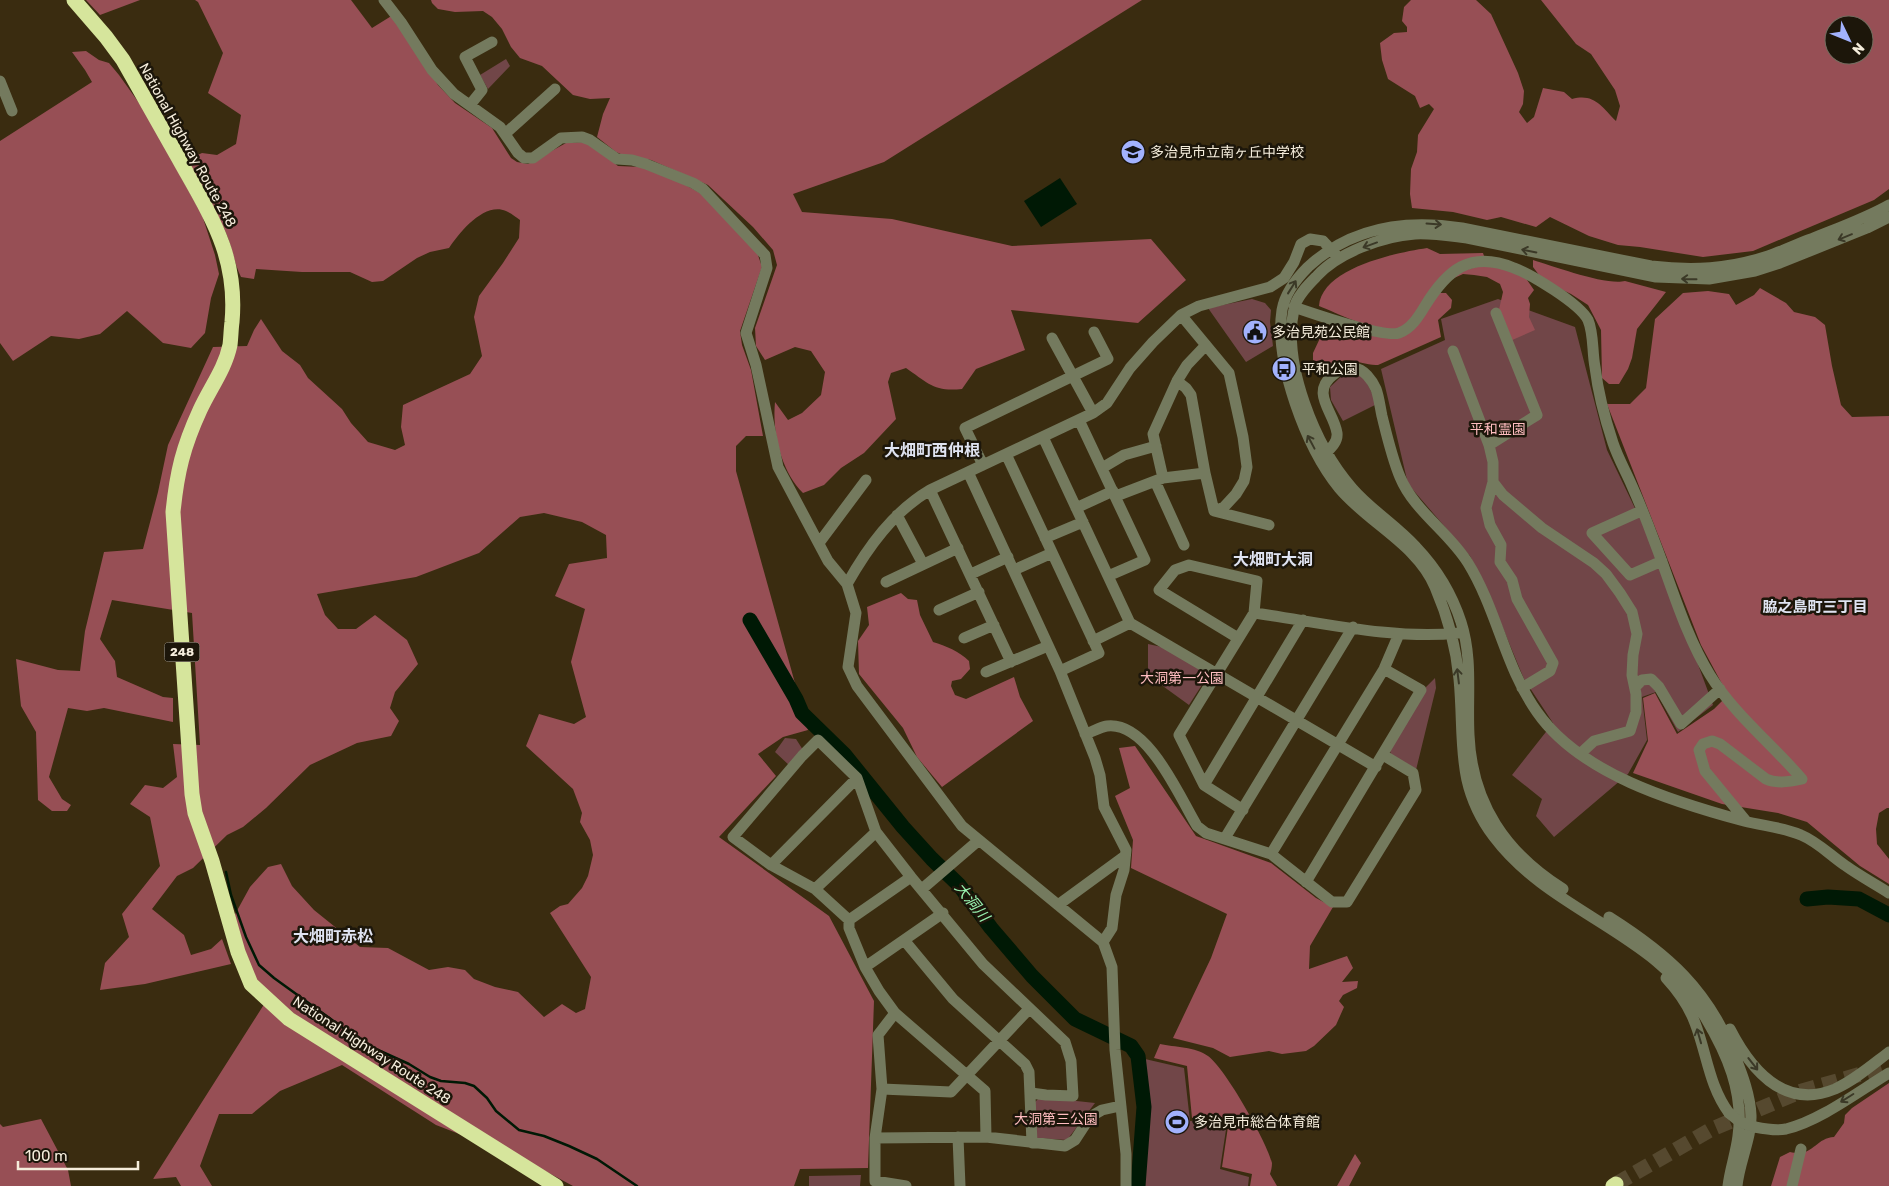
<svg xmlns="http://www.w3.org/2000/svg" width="1889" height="1186" viewBox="0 0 1889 1186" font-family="Rubik,'Noto Sans JP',sans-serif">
<rect width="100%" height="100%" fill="#3a2c10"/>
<path fill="#714648" d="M506,59L510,66L488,89L480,75Z
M1252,299L1265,303L1271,310L1270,322L1273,346L1246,362L1208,308Z
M1498,299L1575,327L1607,450L1658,556L1713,705L1678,732L1656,692L1642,697L1647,740L1628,774L1554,837L1536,816L1542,799L1512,775L1553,723L1524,679L1485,585L1470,556L1408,484L1381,369L1445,340L1441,319Z
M1354,372L1364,376L1377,404L1343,421L1331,400L1330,387L1343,375Z
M1148,644L1162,647L1209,674L1189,705L1160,684L1148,670Z
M1435,678L1436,688L1416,770L1391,756L1390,750L1426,687Z
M785,738L796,739L803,750L790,766L775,752Z
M1145,1059L1184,1068L1190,1121L1227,1123L1220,1169L1249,1177L1248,1186H1142L1146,1109Z
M1040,1097L1095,1103L1067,1140L1037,1138L1034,1103Z
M861,1175L860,1186H809V1176Z"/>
<path fill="#974f55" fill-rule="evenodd" d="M86,0H140L100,15Z
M195,0H351L372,28L393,15L438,85L455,103L492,128L511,158L517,162L528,164L566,143L583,142L594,147L618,166L641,167L682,183L700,193L757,252L762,267L740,331L742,345L751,370L763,436H746L736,446V471L808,730L783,737L758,754L776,776L719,837L829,916L874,1001L868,1168L800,1169L794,1186H573L521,1158L436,1125L342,1065L280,1091L252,1114H219L200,1166L212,1186H181L176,1177L153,1179L270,995L255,978L233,918L250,887L268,867L281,864L292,886L314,910L360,947L388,948L429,970L448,967L465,970L474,979L495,987L518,992L544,1017L562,1004L576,1013L585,1009L591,977L550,913L560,906L568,904L582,888L588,876L593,855L590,840L580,822L582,813L573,789L526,746L539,714L574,724L586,717L571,662L585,609L555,596L569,564L607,558L606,535L582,522L544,513L520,517L479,553L416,577L317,594L325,615L338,629H356L375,615L407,640L418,664L395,692L390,708L399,721L391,736L357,743L310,765L266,808L243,827L227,835L193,868L177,876L152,909L184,935L191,955L211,949L222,939L231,964L145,984L100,990L105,963L129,937L122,914L160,866L150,817L130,804L145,785L163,788L177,777L173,744L200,745L192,613L112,600L100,639L115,661L117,677L163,697L173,698V722L104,708L87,711L68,708L49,777L62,799L71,805L67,811H52L38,800L36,732L21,706L16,659L58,670L80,671L85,631L104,552L143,549L158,492L168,445L213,347L247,346L254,330L261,319L282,351L300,365L308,378L342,409L351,423L368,442L395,450L405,445L401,427L403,405L470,374L482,356L474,317L479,296L503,263L519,238L520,220C516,217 511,213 506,211C484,202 460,232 449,248L430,252L417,258L383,281L372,282L350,272H302L256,269L254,279L241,277C234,263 232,247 226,233C215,208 201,184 187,160L202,153L217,155L236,144L241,115L208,93L223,53L198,2Z
M431,0H1142L884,162L793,194L802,212L892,219L1012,246L1151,239L1186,280L1138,323L1011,310L1025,350L976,369L962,389C934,392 928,383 906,368L891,373L888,382L896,419L864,453L841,468L824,485L803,493C781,471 772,433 775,402L788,420L802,413L821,395L825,372L811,351L795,347L765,360L756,346L755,328L777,265L773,250L753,227L708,185L651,160L623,155L616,152L597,137L603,114L610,98L590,99L573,95L542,66L520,58L511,47L502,29L492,17L483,11L455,12L438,9L432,3Z
M1411,0H1476L1491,14L1518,73L1524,91L1523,104L1519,112L1527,123L1534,117L1543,88L1564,92L1572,99C1594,93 1601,106 1616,121L1620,106L1615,90L1591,54L1576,44L1541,0H1889V189L1874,200L1753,251L1703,257L1640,247L1618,245L1589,236L1550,217L1536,227L1501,217L1487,220L1453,212L1412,208L1410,194L1411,169L1417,152L1418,135L1434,109L1429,104L1420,108L1415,96L1388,79L1382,60L1380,43L1394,33L1407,32V27L1402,21L1404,7ZM1834,25H1864V55H1834Z
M86,51L99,60L109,63L119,75L144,110L202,215L215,255L219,274L211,298L205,333L191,348L163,343L127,311L100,334L79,339L51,336L13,361L0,343V141L92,82L85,70L72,52Z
M1427,248L1440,254L1483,253L1485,259L1459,263C1448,276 1412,325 1400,329C1379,334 1339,314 1319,306C1322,268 1395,253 1427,248Z
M1533,260C1553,266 1607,286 1625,281L1666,292L1637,329L1632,358L1628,369L1619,384H1609L1602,378L1601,330L1588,305L1571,294L1550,284L1539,275L1533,267Z
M1491,263L1525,277L1534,290L1528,298L1530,304L1529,317L1535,330L1510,341L1498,314L1503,292L1500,284L1487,277L1474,275L1463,274L1452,279L1454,273Z
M1760,288L1786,303L1794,312L1815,317L1825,325L1832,366L1841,405L1852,417L1889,416V808H1887L1879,813L1876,829L1877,844L1889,859V884L1860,866L1807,822L1778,813L1722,804L1633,773L1648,741L1643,698L1655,693L1677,734L1714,709L1728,695L1701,645L1607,404H1630L1646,388L1655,319L1683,293L1708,291L1729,294L1736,305L1754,295Z
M1440,293H1446L1452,300L1451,308L1438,320L1441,337L1378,365C1366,366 1353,358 1341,361C1336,362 1331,367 1327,369L1313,360V353L1321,336L1340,327L1397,337Z
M901,593L908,599L917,600L920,615L933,642C946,646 959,651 969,661L970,669L961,679L952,681L951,686L955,695L966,699L1014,677L1020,697L1033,721L942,787L917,757L903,728L859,674L858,641L869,625L867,607Z
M1135,746L1196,836L1271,863L1316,898L1333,907L1310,946L1309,969L1347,956L1353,968L1342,982L1358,981L1357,988L1343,995L1339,1001L1344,1007L1336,1025L1314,1046L1306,1051L1282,1054L1269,1051L1230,1057L1213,1048L1173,1038L1211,958L1227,914L1131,868L1133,840L1115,796L1130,788L1119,748Z
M1160,1044C1174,1047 1196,1047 1208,1056C1225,1068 1267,1142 1272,1163C1272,1167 1271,1171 1270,1174L1277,1186H1250L1252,1174L1222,1167L1229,1120L1192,1118L1187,1066L1154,1058Z
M1889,1083V1186H1771L1780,1157L1790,1152C1813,1158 1815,1138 1834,1137L1844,1123L1845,1115L1852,1108Z
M41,1119L68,1170L71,1186H0V1124L3,1127Z
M1355,1154L1361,1163L1349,1186H1337Z"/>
<path fill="#001905" d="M1060,178L1077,204L1041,227L1024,201Z"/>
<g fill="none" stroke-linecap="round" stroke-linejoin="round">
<path stroke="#001905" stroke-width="2.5" d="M226,872L231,895L246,937L259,965L274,978L357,1038L378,1050L409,1064L430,1077L441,1081L465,1083L474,1086L487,1098L496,1111L519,1130L544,1136L569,1146L597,1159L637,1186"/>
<path stroke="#001905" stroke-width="15" d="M750,620L796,699L802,713L844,754L903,827L932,859L959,885L991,928L1032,976L1075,1019L1131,1046L1138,1056L1144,1107L1138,1186
M1807,899L1828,897L1859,899L1889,915"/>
<path stroke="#56492f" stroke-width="15" stroke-dasharray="15 8" stroke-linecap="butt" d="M1616,1184L1712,1129L1802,1091L1889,1066"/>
<path stroke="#747a5e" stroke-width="11" d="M384,0L401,22L432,70L454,94L500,127L518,153L524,158H533L561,138L582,137L590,140L617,159L632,160L646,164L693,183L703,189L765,255L767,268L746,333L756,365L778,467L828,561L847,584L856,613L848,667L857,686L962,826L1103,942L1112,967L1115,1050L1126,1154V1186
M0,81L12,111
M470,105L482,90L465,57L492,42
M505,134L555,89
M1294,307C1312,313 1383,338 1399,333C1411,329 1419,316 1425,306C1447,270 1470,250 1514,268C1531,274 1580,304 1588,320C1594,334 1592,352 1595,367C1598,392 1605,419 1613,443C1618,458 1626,472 1632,486C1640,504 1648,524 1655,543C1672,587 1685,634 1710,675C1734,714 1772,744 1802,779C1790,782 1777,784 1766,779L1720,744L1712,741L1703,744L1699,750L1705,771L1746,821
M1181,315L1229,373L1243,437L1247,467L1244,481L1236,494L1224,507L1214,511
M1052,338L1093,413
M1453,351L1489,445L1493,462V482L1503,495L1542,528L1594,563L1606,574L1620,593L1632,612L1637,634L1633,655L1632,675L1636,694V712L1630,731L1594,741L1580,754
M1177,381L1186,388L1191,395L1205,473L1214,511L1269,525
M1079,420L1145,560L1108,576
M1043,437L1130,623L1376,767
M1489,445L1537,415L1496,313
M1327,452C1332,447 1338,441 1337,433C1334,412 1310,393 1333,375C1338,370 1346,367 1354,368C1364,369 1372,380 1376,389C1379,397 1380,407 1382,416C1387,436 1392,458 1400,477C1414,511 1449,532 1468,563C1497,610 1505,667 1537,712C1580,774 1674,802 1744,821C1763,826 1783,827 1801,835C1818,842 1831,856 1846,866C1860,876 1875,884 1889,893
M1006,454L1099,653L1060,671
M983,465L965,428L1108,359L1094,332
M1102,468L1124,455L1156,446
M968,472L1060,671L1095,758L1100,775L1104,807L1126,850L1124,870L1116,895L1112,928L1103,942
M1163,478L1153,434L1177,381L1187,365L1206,345
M1155,481L1184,545
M1493,482L1486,508L1490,525L1501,545L1500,562L1512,580L1517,599L1553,663L1550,671L1522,688
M930,490L1011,662
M1116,496L1163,478L1205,473
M1076,508L1113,491
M1641,511L1592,533L1630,575L1662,561
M897,515L923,564
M1045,538L1083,522
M819,543L866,480
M1014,570L1052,553
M971,574L1008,557
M886,582L958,548
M847,584C868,547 893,512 930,490L1093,413L1107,403L1130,368L1153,342L1181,315L1199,306L1270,287L1284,278L1294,262L1301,244L1310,239L1323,241L1336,255
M939,610L979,592
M1254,613C1319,622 1394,640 1458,633
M964,638L994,625
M1238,638L1159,590L1175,570L1189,565L1257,581L1254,613L1179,735L1204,785L1243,810
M1093,641L1130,623
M986,672L1048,646
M1635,687L1642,680L1651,679L1659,687L1681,724L1720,689
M1085,734C1092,732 1100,727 1107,726C1148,721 1180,798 1197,826L1206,833L1271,854L1332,902H1347L1416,790L1413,773L1383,755
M1204,785L1303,620
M1225,838L1353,627
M1271,854L1384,669L1399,634
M771,865L857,778
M1306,882L1421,690L1384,669
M815,889L876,832
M922,889L979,840
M1563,889C1506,853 1472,804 1469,735C1467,697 1473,659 1461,622C1452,594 1436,568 1416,547C1396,525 1371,510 1352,488C1315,446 1282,364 1294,309C1296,297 1308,285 1316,277C1337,253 1383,236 1415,234C1432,233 1450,236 1467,238L1656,277L1709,279L1755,271L1780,263L1867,228L1889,217
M1058,905L1125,856
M1609,917C1669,955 1707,989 1735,1056C1742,1074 1750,1094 1751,1115C1752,1137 1739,1163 1737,1186
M849,920L911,877
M904,940L953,999L1025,1064L1029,1072L1032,1143
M865,967L943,913
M1666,978C1678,991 1689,1007 1695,1023C1707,1054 1709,1086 1729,1113
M895,1013L878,1035L882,1089L875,1138V1181L906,1186
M1730,1029C1751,1070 1784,1110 1835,1089C1855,1080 1872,1065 1889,1052
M882,1089L951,1092L1029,1009
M1755,1127C1765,1129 1776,1131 1786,1129C1820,1121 1859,1091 1889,1073
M958,1137L960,1186
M986,1137L985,1091L895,1013L879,991L865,967L849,928V920L815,889L771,865L733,837L802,756L818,740L857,778L876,832L911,877L983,964L1065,1042L1071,1061L1073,1096L1046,1095L1031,1093
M875,1138L986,1137L1065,1146L1075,1140L1090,1117L1102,1110L1120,1106
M1728,1186C1730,1169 1736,1153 1738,1136C1744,1092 1727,1054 1705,1017C1656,932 1551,913 1494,837C1454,784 1465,740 1459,679C1456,647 1448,617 1435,587C1417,544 1368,523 1339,488C1306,447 1274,362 1282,310C1285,293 1296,279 1308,267C1351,227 1405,219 1462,228L1651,266C1693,271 1728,269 1768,256C1783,251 1797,244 1811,239C1838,228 1864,219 1889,205
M1792,1186L1801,1149"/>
<path stroke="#d6e59c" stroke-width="15" d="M74,0L106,37L123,60C142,93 160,126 179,159C210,215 238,255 232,322C231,329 231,337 230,345C225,369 210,388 200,410C183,447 177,472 173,512L192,794L195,813L212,861L238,952L251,984L289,1019L556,1186
M1613,1186L1616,1184"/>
<path stroke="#747a5e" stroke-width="11" d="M1729,1113L1740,1122L1755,1127"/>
</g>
<defs><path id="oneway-shaft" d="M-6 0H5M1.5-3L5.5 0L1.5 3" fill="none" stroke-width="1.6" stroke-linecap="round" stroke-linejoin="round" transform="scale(1.25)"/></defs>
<g stroke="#3b3927">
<use href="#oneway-shaft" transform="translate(1434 224) rotate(4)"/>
<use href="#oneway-shaft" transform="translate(1845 237) rotate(158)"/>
<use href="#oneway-shaft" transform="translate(1370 245) rotate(160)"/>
<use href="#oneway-shaft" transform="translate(1529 251) rotate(-169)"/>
<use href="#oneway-shaft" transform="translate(1689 279) rotate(-179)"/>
<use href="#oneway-shaft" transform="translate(1292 287) rotate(-58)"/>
<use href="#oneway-shaft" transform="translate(1311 442) rotate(-118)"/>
<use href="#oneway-shaft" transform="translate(1458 676) rotate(-97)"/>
<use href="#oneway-shaft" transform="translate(1699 1036) rotate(-106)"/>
<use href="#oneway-shaft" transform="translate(1753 1064) rotate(52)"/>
<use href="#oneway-shaft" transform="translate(1847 1098) rotate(148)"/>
</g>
<defs>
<symbol id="school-disc" viewBox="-11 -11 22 22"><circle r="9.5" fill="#a2b2fd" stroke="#1c160a"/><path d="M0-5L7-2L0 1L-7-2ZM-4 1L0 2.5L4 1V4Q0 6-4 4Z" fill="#111"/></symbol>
<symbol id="civic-disc" viewBox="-11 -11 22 22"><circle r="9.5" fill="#a2b2fd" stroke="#1c160a"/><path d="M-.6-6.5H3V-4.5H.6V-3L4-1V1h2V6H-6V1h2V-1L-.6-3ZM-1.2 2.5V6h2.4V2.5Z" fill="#111"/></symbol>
<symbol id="bus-disc" viewBox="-11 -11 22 22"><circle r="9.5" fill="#a2b2fd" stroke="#1c160a"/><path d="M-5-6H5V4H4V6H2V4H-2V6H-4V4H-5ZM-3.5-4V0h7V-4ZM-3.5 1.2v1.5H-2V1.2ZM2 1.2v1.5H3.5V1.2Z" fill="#111"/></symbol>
<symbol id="stadium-disc" viewBox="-11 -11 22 22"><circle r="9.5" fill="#a2b2fd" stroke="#1c160a"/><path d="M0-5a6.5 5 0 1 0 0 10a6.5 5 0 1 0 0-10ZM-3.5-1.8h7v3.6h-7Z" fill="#111"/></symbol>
</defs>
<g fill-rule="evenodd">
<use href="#school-disc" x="1119" y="138" width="28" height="28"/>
<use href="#civic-disc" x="1241" y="318" width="28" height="28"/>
<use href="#bus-disc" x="1270" y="355" width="28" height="28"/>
<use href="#stadium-disc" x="1163" y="1108" width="28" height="28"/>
</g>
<g text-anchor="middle" stroke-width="5" stroke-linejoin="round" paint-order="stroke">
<rect fill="#1c160a" stroke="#b4ac9d" stroke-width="1" x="164.5" y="642.5" width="35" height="19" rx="4"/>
<g font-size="12" font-weight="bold" fill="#f5eddc">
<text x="182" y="656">248</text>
</g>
<g font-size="14" fill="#f5eddc" stroke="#1c160a">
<text transform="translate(188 145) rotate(61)" y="5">National Highway Route 248</text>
<text transform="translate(372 1050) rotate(33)" y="5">National Highway Route 248</text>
</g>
<g font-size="14" fill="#f5eddc" stroke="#1c160a" text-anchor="start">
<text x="1150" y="157">多治見市立南ヶ丘中学校</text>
<text x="1272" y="337">多治見苑公民館</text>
<text x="1302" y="374">平和公園</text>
<text x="1194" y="1127">多治見市総合体育館</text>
</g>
<g font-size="14" fill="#ffbdc0" stroke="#1c160a">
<text x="1498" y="434">平和霊園</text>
<text x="1182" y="683">大洞第一公園</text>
<text x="1056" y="1124">大洞第三公園</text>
</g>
<g font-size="15" font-weight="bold" fill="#dfe3f1" stroke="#1c160a">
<text x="1815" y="612">脇之島町三丁目</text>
</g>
<g font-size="15" font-style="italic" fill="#99f2b0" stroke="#1c160a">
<text transform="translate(972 902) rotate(51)" y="5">大洞川</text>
</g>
<g font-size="16" font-weight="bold" fill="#dfe3f1" stroke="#1c160a">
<text x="932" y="456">大畑町西仲根</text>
<text x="1273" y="565">大畑町大洞</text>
<text x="333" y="942">大畑町赤松</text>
</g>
</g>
<g transform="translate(1849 40) rotate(133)"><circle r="24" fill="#1c160a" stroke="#736c5e"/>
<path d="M0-4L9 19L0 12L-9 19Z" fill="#a2b2fd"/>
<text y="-8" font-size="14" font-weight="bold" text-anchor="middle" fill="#f5eddc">N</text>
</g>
<path d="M18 1161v8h120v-8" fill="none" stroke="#f5eddc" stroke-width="2.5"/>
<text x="25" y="1161" font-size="15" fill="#f5eddc" stroke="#1c160a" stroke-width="4" paint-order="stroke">100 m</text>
</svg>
